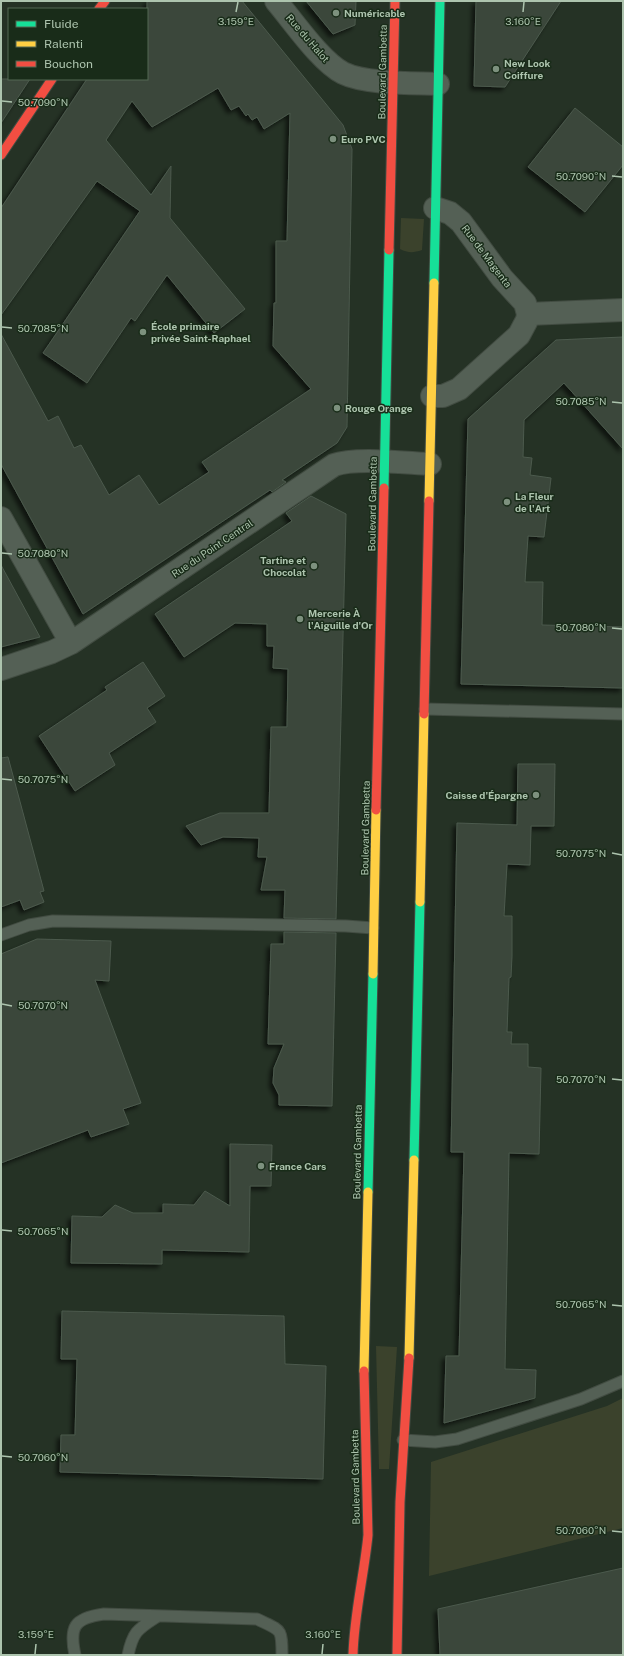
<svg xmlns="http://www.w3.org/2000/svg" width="624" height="1656" viewBox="0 0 624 1656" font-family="'Public Sans',sans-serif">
<defs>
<filter id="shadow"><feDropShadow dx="-3.5" dy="3.5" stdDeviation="2" flood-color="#0009"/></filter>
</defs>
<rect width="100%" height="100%" fill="#253225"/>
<path fill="#3b422c" d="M401,218L424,219L422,250C413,253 408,253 400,249Z
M376,1346L397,1347L389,1469H379Z
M623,1398V1528L429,1576L431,1462L607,1406Z"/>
<path fill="#3a463a" stroke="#4c5a4d" filter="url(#shadow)" d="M147,1H242L343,125L352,149L347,427L337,443L282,480L286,482L272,492L270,490L83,614L1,464V334L48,421L58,416L74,448L81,445L109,495L139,475L159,505L209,472L202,462L311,389L273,346L274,303H276V241H287L290,113L264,129L257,117L252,120L248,114L246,116L239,106L231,110L218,88L152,127L132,101L106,140L151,195L171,166L170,218L245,309L214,333L167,275L135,321L131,318L87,383L43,353L140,211L97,181L1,315V208L87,79H147Z
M306,1H356L355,25L333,34Z
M476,1H561L505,87L474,86Z
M1,79H30L1,123Z
M575,108L623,147V165L585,212L528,167Z
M623,337V449L564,383L524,420L523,457L532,458L530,475L551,478L544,537L528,536L525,582H543L542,625L623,627V688L461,684L468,419L556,340Z
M311,496L346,514L336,919L284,918L285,890H261L267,857H258L259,838L223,837L201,845L186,826L220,813H269L271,727H287L288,669L273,668L274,646H267V624L235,623L184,657L155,614L292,521L286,513Z
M1,565L40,637L1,647Z
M143,662L165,696L147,708L156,722L109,753L115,765L75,791L39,736L107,690L105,687Z
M8,757L44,891L40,892L44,902L24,910L20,900L1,907V758Z
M518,764H555L554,826H531L530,865L507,864L504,916H512V956L511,977L509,978L507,1032H512L511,1044H528V1067L541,1068L539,1154L509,1153L505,1369L536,1370L535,1398L444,1423L446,1356H459L464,1152H451L457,823L517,825Z
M284,932L336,933L332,1106L279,1105V1095L273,1083L274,1068L284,1044H268L271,944H284Z
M37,939L111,941L109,981L95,980L141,1103L123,1109L129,1124L91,1137L88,1130L1,1163V954Z
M230,1144L272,1145L271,1186H250L249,1252L162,1250V1264L71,1263L72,1216L102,1217L115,1205L133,1213H163V1204L194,1205L205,1191L230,1206Z
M62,1311L284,1316L285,1364L326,1366L323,1479L60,1472L61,1435H75L77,1359H61Z
M623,1568V1655H440L438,1609Z"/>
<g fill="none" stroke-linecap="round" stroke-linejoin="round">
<defs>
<path id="lane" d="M425,709L623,714
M1,935L29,925L53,921L346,926L373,928
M403,1440L435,1442L457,1439L581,1399L623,1381
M75,1655C69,1627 74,1618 104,1614L257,1619C281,1631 282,1627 282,1655
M128,1655C133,1631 138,1629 158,1616"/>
<path id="street" d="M276,1C293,21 321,62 343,73C365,84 413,83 438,84
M528,314L623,310
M432,396H443L459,389L519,335L527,320L528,314L525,303L502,278L461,222L450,213L435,208
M1,518L71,643
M1,669L52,652L71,643L334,465C355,457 406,463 430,464"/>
<path id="fast" d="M434,283L440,1
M384,488L389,250
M414,1160L420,902
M368,1192L373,974"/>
<path id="slow" d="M429,501L434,283
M420,902L424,714
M373,974L376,810
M409,1358L414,1160
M364,1371L368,1192"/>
<path id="jam" d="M99,9L105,1
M1,155L52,79
M389,250L395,1
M424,714L429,501
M376,810L384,488
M353,1655C354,1614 364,1576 368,1535L364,1371
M397,1655L400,1502L409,1358"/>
</defs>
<use href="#lane" stroke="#424c42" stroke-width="13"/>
<use href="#street" stroke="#424c42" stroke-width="24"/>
<use href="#fast" stroke="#424c42" stroke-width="11"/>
<use href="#slow" stroke="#424c42" stroke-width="11"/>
<use href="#jam" stroke="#424c42" stroke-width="11"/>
<use href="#lane" stroke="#546055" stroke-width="11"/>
<use href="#street" stroke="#546055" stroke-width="22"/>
<use href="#fast" stroke="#16e098" stroke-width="9"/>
<use href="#slow" stroke="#ffcf43" stroke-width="9"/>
<use href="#jam" stroke="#f24e42" stroke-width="9"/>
</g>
<path fill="none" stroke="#adc4ae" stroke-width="1.5" d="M236,12L238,2M523,12L524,2M2,101L12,102M612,176L622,177M2,327L12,328M612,402L622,403M2,553L12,554M612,628L622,629M2,779L12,780M612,853L622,855M2,1004L12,1006M612,1079L622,1080M2,1230L12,1231M612,1305L622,1306M2,1456L12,1457M612,1531L622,1532M35,1654L36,1644M322,1654L323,1644"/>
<g fill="#7d917e" stroke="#192c19" stroke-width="1.5">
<circle cx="336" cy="13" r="4"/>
<circle cx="496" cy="69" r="4"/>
<circle cx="333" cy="139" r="4"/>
<circle cx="143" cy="332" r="4"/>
<circle cx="337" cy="408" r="4"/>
<circle cx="507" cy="502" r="4"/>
<circle cx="314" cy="566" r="4"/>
<circle cx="300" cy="619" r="4"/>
<circle cx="536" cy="795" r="4"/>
<circle cx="261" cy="1166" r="4"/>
</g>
<g text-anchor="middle" stroke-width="3" stroke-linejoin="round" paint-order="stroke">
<g font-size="10" font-weight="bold" fill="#adc4ae" stroke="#192c19" text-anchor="start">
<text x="344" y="17">Numéricable</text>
<text x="504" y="67">New Look<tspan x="504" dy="12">Coiffure</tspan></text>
<text x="341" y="143">Euro PVC</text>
<text x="151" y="330">École primaire<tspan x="151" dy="12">privée Saint-Raphael</tspan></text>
<text x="345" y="412">Rouge Orange</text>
<text x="515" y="500">La Fleur<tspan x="515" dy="12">de l'Art</tspan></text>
<text x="306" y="564" text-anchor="end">Tartine et<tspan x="306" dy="12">Chocolat</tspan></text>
<text x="308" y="617">Mercerie À<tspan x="308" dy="12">l'Aiguille d'Or</tspan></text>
<text x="528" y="799" text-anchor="end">Caisse d'Épargne</text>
<text x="269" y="1170">France Cars</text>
</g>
<g font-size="10" fill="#adc4ae" stroke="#192c19">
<text transform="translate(308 38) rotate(49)" y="4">Rue du Halot</text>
<text transform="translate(382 72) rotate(-89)" y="4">Boulevard Gambetta</text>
<text transform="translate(487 256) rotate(53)" y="4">Rue de Magenta</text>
<text transform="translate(372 504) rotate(-89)" y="4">Boulevard Gambetta</text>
<text transform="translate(212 548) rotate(-34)" y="4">Rue du Point Central</text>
<text transform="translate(365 828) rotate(-89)" y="4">Boulevard Gambetta</text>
<text transform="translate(357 1152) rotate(-89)" y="4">Boulevard Gambetta</text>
<text transform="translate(355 1477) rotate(-91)" y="4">Boulevard Gambetta</text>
</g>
</g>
<g font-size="10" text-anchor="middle" fill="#adc4ae" stroke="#192c19" stroke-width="3" stroke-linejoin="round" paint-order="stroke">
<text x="236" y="25">3.159°E</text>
<text x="523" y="25">3.160°E</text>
<text x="43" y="106">50.7090°N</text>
<text x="581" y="180">50.7090°N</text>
<text x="43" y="332">50.7085°N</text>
<text x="581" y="405">50.7085°N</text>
<text x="43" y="557">50.7080°N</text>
<text x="581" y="631">50.7080°N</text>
<text x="43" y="783">50.7075°N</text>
<text x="581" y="857">50.7075°N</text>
<text x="43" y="1009">50.7070°N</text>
<text x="581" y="1083">50.7070°N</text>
<text x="43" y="1235">50.7065°N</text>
<text x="581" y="1308">50.7065°N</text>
<text x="43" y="1461">50.7060°N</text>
<text x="581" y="1534">50.7060°N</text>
<text x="36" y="1638">3.159°E</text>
<text x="323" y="1638">3.160°E</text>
</g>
<rect width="624" height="1656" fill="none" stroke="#adc4ae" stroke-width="4"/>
<rect x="8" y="8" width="140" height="72" fill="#192c19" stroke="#546955"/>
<rect x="16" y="21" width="20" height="6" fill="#16e098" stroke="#546955"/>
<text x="44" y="28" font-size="12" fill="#adc4ae">Fluide</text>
<rect x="16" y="41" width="20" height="6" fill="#ffcf43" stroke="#546955"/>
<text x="44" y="48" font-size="12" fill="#adc4ae">Ralenti</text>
<rect x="16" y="61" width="20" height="6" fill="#f24e42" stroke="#546955"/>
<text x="44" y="68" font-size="12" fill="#adc4ae">Bouchon</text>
</svg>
